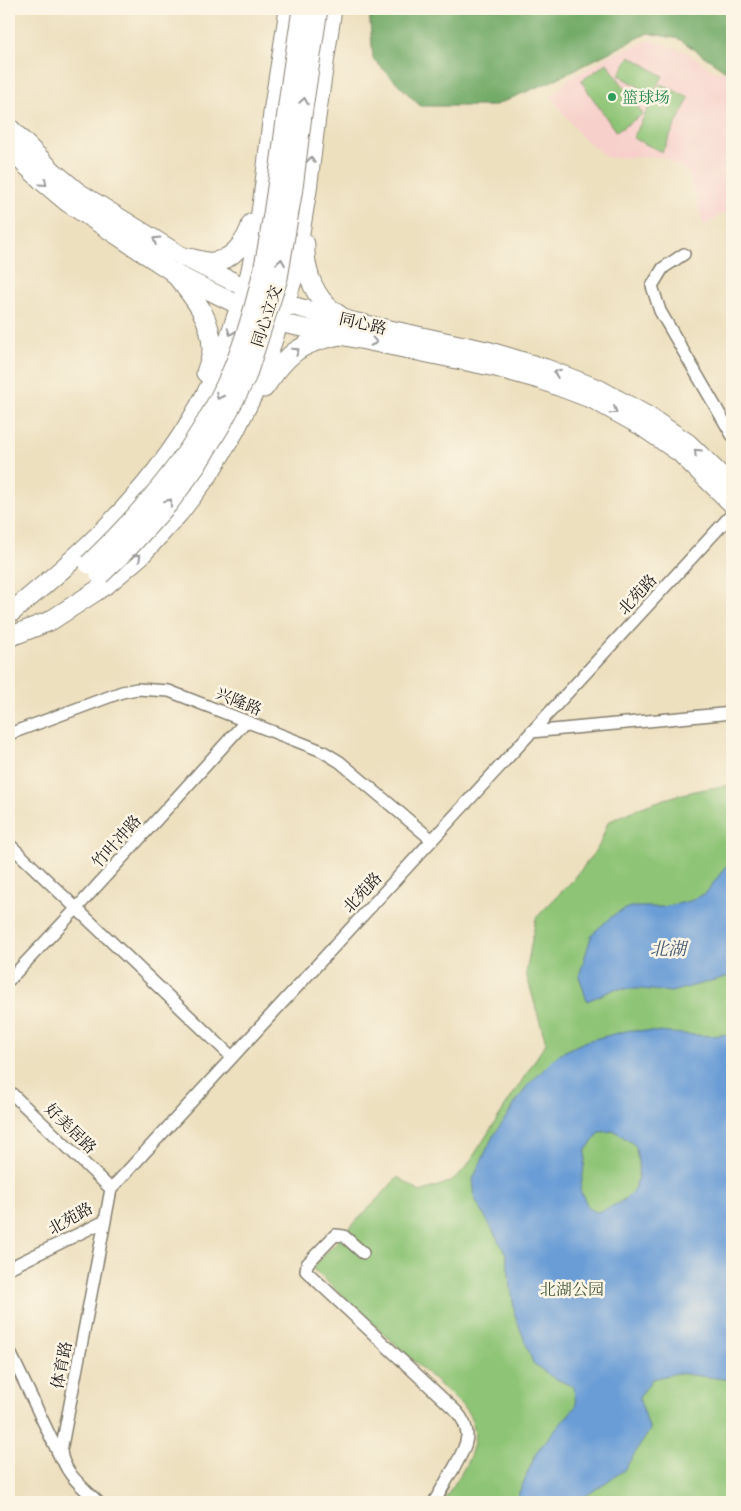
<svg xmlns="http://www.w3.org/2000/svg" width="741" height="1511" viewBox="0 0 741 1511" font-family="Cardo,'Noto Serif SC',serif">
<rect width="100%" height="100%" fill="#fcf5e5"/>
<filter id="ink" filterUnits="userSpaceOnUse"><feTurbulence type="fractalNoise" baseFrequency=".02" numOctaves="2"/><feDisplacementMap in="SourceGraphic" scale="10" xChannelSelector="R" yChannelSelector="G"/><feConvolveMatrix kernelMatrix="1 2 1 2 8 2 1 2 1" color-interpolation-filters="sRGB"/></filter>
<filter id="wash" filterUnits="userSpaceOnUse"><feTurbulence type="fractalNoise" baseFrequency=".0096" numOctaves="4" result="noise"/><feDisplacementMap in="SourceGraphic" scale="20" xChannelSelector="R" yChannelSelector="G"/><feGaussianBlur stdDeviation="1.12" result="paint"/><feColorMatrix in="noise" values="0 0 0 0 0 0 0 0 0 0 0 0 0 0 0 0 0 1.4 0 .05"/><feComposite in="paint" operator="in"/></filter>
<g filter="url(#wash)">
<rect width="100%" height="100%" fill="#ede0bf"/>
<path fill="#f7d0cb" d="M650,40L686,52L714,71L732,73V208L704,226L688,172L662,157L607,158L582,137L551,97L569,79L611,55Z"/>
<path fill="#8ec476" stroke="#557049" d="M630,56L663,76L652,95L619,75Z
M607,63L643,114L616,132L581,81Z
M661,84L689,98L662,152L633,138Z
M732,785V1502H443C461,1472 492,1438 462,1405L312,1268L398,1177L420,1192L450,1182L465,1169L546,1043L526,973L536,918L575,878L599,846L608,822C648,802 688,790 732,785Z"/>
<path fill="#72aa67" stroke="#476342" d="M369,9H732V67L726,71L679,39L648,33L554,80L493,106H420L373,59Z"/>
<path fill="#6b9dd6" stroke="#445c79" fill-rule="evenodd" d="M732,860V973L726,977L671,992L641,989H615L587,1001L579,976L592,934L615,914L630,907H663L690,901L706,893L726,866Z
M630,1030L710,1036L732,1034V1380L677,1373L652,1379L639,1398L650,1430L624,1470L577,1502H519L518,1495L537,1451L576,1406L574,1387L552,1377L533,1363L515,1315L506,1254L475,1199L473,1179L492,1138L527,1086L559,1054L586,1041ZM615,1131L635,1145C644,1185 636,1199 597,1212L589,1209L580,1190L583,1175L586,1150L600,1132Z"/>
</g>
<g filter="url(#ink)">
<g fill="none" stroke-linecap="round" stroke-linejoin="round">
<defs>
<path id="minor" d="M684,254L663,268L652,286L660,311L732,435
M531,732L732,713
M9,734L122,692L137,689L169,691L322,751L340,762L432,840
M9,844L232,1057
M9,980L76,909L246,721
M9,1091L111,1189
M363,1253L344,1236L335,1235L307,1264L306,1271L456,1411C475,1432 466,1446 454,1468C447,1479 441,1491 434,1502
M9,1268L105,1221L111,1189L732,514
M9,1350L61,1459
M98,1502C84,1488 63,1473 61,1451L105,1221"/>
<path id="primary" d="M9,127L54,172L78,192L183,257L246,288L285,304L346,320L489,351L545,368L599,389L648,416L688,443L732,486
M9,149L44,183L68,203L174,273L240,306L280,323L498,368L541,380L594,400L641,426L680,453L732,504"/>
<path id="trunk" d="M305,244C304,266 311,290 327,306C332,311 340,316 346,320
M183,257C191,258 199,261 207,262C230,264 246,243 252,223
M174,273C193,296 212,318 212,350C212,357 208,366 206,373
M264,388C287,354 299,343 340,335
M9,614C96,544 173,471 219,367C225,353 229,338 234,324C240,306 247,288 251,270C262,218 267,165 273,113C278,78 284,44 289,9
M9,637L50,621L107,584L141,555L179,513L208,475L235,430L259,382L292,281L307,190L316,117L332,9"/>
</defs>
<use href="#minor" stroke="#847e6e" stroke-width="14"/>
<use href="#primary" stroke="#847e6e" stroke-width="20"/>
<use href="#trunk" stroke="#847e6e" stroke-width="21"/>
<use href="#minor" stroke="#fff" stroke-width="11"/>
<use href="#primary" stroke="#fff" stroke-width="18"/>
<use href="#trunk" stroke="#fff" stroke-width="19"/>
<defs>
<path id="trunk-bridge" d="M89,564C147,508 200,446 232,371C267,289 275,201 287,113C291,78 297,44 302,9
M100,575L131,545L168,504L196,466L222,423L246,377L278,278L293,188L302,115L318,9"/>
</defs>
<use href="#trunk-bridge" stroke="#847e6e" stroke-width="21" stroke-linecap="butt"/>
<use href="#trunk-bridge" stroke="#fff" stroke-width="19"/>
</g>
<defs><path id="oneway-chevron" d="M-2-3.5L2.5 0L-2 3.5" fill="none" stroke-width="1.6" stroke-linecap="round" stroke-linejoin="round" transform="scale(1.25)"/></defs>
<g stroke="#999">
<use href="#oneway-chevron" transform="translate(304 101) rotate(-81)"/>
<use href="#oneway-chevron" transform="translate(311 160) rotate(-83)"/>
<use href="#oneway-chevron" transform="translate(44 183) rotate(42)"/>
<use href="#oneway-chevron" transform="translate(156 240) rotate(-148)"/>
<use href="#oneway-chevron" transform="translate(281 262) rotate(-81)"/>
<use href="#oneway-chevron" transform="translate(231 332) rotate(109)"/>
<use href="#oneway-chevron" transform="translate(374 342) rotate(12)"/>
<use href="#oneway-chevron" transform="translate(296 351) rotate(-35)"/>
<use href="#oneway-chevron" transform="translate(557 373) rotate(-159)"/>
<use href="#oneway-chevron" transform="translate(219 396) rotate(117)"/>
<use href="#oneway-chevron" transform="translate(614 411) rotate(29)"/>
<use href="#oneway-chevron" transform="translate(697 452) rotate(-136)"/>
<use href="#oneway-chevron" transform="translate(169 502) rotate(-51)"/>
<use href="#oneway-chevron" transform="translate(138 557) rotate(-43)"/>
</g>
</g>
<circle fill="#2e9e5b" stroke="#fcf5e5" stroke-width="2" cx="612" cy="97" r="5"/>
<g text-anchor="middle" stroke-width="5" stroke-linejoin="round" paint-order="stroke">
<g font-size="16" fill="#27864d" stroke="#fcf5e5" text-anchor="start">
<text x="622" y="103">篮球场</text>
</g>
<g font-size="16" fill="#1c1c1c" stroke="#fcf5e5">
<text transform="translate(266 316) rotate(-72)" y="6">同心立交</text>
<text transform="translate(363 323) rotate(13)" y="6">同心路</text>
<text transform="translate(637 594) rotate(-47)" y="6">北苑路</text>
<text transform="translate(239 701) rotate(22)" y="6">兴隆路</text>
<text transform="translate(116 841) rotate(-48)" y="6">竹叶冲路</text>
<text transform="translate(362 892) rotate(-47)" y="6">北苑路</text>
<text transform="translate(71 1128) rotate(44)" y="6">好美居路</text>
<text transform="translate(70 1218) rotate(-29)" y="6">北苑路</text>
<text transform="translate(61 1365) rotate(-79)" y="6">体育路</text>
</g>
<g font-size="16" fill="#44573c" stroke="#fcf5e5">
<text x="572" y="1295">北湖公园</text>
</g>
<g font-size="18" font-style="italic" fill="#405670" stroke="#fcf5e5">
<text x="668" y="955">北湖</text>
</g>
</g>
<rect width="741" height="1511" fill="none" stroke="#fcf5e5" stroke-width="30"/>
</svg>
